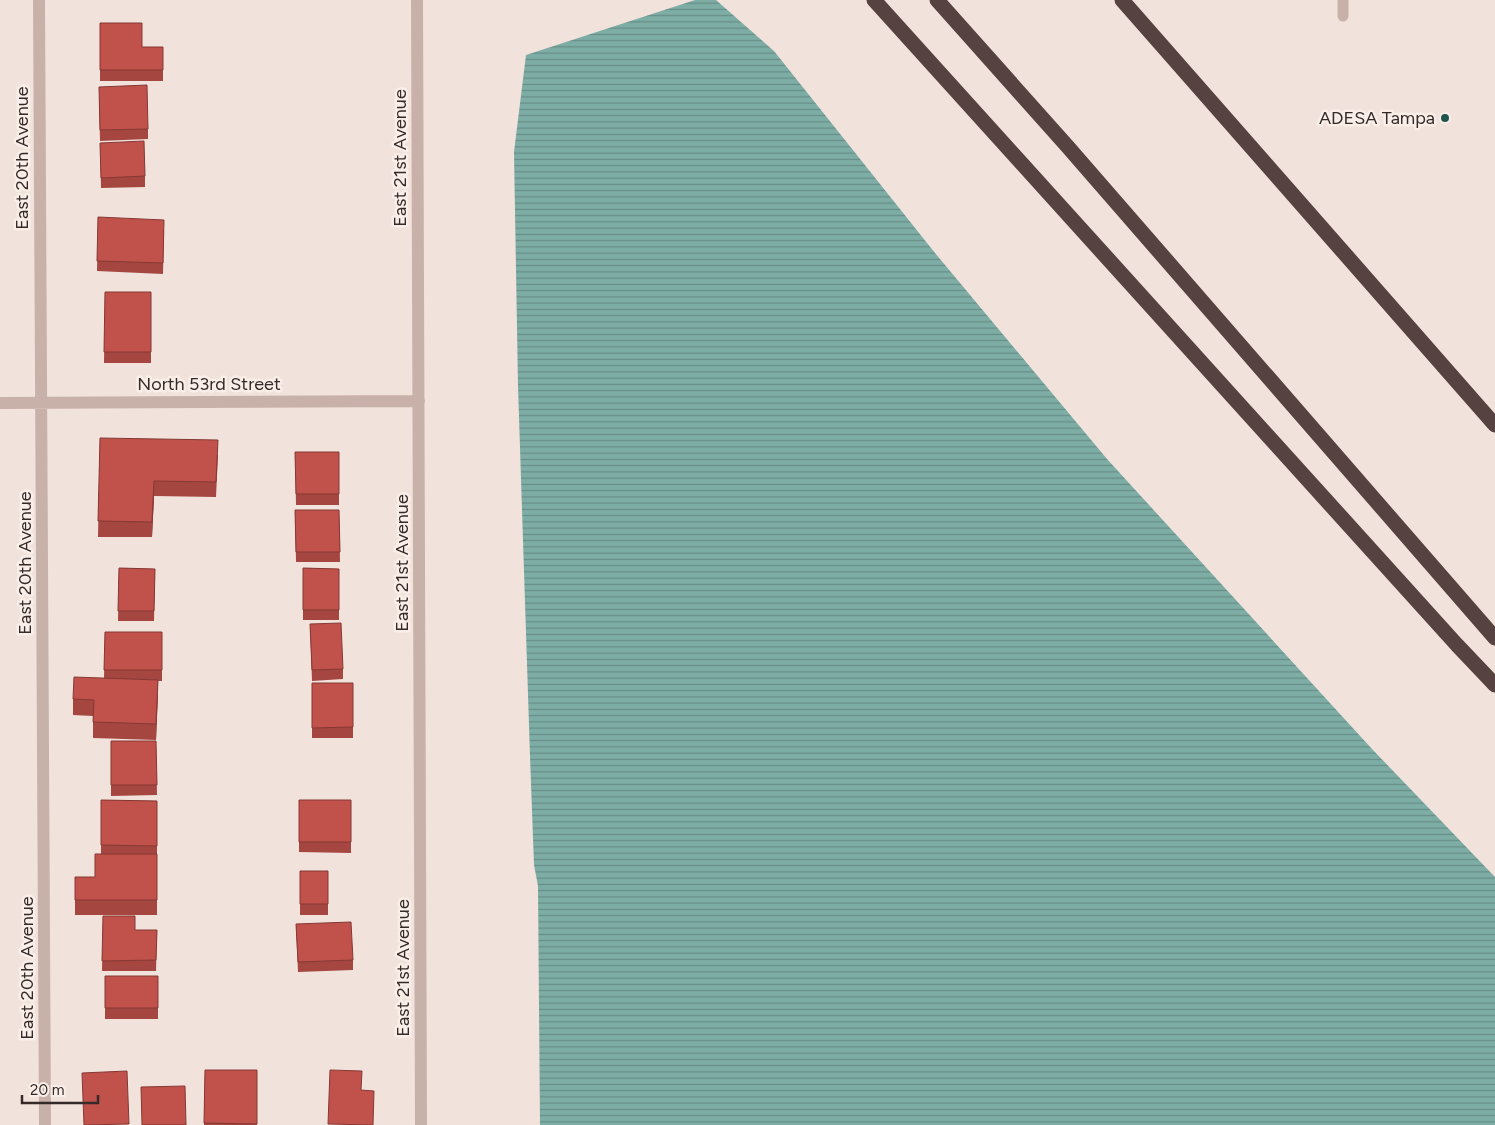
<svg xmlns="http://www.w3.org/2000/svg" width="1495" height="1125" viewBox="0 0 1495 1125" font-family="Figtree,sans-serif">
<defs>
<pattern id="water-rules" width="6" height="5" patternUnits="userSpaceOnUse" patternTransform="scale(1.25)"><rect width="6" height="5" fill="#7dada5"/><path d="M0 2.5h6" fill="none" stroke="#678d86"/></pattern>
</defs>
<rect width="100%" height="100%" fill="#f1e3dc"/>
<path fill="url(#water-rules)" d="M695,0H716L774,51L935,253L1107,459L1372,749L1495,877V1125H540L538,886L534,865L530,756L518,386L514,152L526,55Z"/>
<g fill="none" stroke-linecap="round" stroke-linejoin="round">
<path stroke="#c8b1a9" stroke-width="11" d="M1343,16V0"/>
<path stroke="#c8b1a9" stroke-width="12" d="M39,0L45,1125
M417,0L421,1125
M0,403L419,401"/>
<path stroke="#564240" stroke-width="15" d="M874,0L1457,645L1495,685
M937,0L1068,147L1495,638
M1122,0L1495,425"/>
</g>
<path fill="#a54640" d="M100,23L142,47H163V81H100Z
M99,98L148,129V139L100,141Z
M100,143L145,176V187L101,188Z
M98,217L164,230L163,274L97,271Z
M105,292H151V363H104Z
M100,438L218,455L216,497L154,496L152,537H98Z
M295,452H339V505H296Z
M295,510H339L340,562H296Z
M119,568L155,569L154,621H118Z
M303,568L339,569V620H303Z
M310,624L343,669V679L312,681Z
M105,632H162V681H158L156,740L93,738V716L73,715V699L104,678Z
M312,683H353V738H312Z
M111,741H156L157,795L111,796Z
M101,800L157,801V915H75V877H95L101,854Z
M299,800H351V853L299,852Z
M300,871H328V915H300Z
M103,916L135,930H157L156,971H102Z
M296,924L353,960V970L298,972Z
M105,976H158V1019H105Z
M205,1070H257V1125H204Z"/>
<path fill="#863934" d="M154,481V496L152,537V522Z
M158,680V696L156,740V724Z"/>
<path fill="#c0514b" stroke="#863934" d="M100,23H142V47H163V70H100Z
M147,85L148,129L100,130L99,87Z
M144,141L145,176L101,178L100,143Z
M98,217L164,220L163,263L97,261Z
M105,292H151V352H104Z
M100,438L218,440L216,482L154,481L152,522L98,521Z
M295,452H339V494H296Z
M295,510H339L340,552H296Z
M119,568L155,569L154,611H118Z
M303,568L339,569V610H303Z
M341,623L343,669L312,670L310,624Z
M105,632H162V670H104Z
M74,677L158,680L156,724L93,722L94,700L73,699Z
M312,683H353V727L312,728Z
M111,741H156L157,785H111Z
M101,800L157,801V846L101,845Z
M299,800H351V842H299Z
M95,854H157V900H75V877H95Z
M300,871H328V904H300Z
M103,916H135V930H157L156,960L102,961Z
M351,922L353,960L298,962L296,924Z
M105,976H158V1008H105Z
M205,1070H257V1124L204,1123Z
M330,1070L362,1071L361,1090L374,1091L373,1125L328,1124Z
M127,1071L129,1124L84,1125L82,1073Z
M185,1086L186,1125H142L141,1087Z"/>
<circle fill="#20554e" stroke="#f9eee8" stroke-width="2" cx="1445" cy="118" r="5"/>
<g text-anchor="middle" stroke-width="5" stroke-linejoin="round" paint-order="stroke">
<g font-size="18" fill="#362a28" stroke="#f9eee8" text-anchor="end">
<text x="1435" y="124">ADESA Tampa</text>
</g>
<g font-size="18" fill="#362a28" stroke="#f9eee8">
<text transform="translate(22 158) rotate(-90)" y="6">East 20th Avenue</text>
<text transform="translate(400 158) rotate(-90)" y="6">East 21st Avenue</text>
<text x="209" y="390">North 53rd Street</text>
<text transform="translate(25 563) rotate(-90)" y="6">East 20th Avenue</text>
<text transform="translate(402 563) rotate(-90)" y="6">East 21st Avenue</text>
<text transform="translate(27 968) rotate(-90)" y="6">East 20th Avenue</text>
<text transform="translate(403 968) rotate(-90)" y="6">East 21st Avenue</text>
</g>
</g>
<path d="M22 1095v8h76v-8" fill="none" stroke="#362a28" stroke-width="2.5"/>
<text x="30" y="1095" font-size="15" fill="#362a28" stroke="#f9eee8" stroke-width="4" paint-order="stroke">20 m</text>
</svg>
